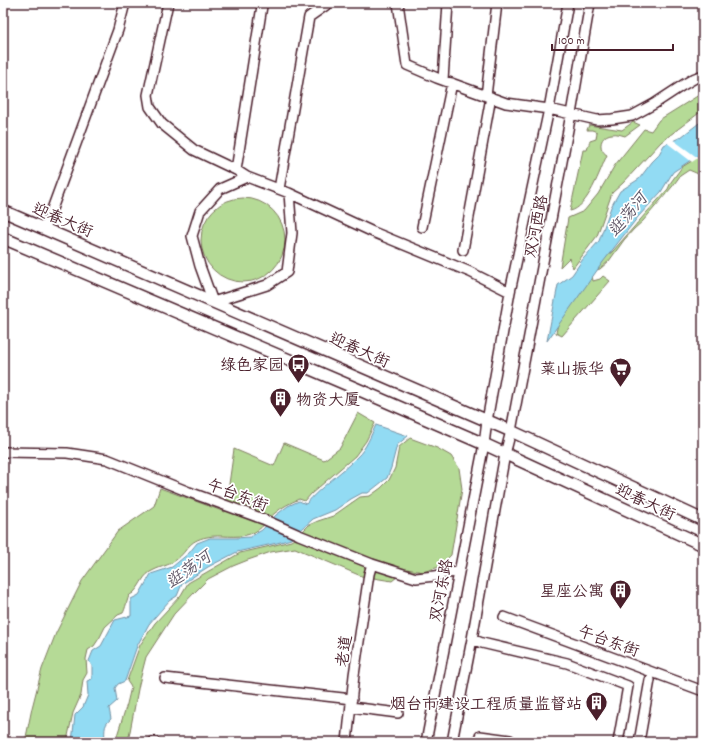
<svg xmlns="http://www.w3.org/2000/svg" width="706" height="745" viewBox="0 0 706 745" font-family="Dekko,'LXGW WenKai TC',sans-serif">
<rect width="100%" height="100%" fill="#fff"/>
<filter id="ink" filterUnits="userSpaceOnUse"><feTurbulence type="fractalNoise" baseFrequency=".025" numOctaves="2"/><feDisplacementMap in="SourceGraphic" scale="8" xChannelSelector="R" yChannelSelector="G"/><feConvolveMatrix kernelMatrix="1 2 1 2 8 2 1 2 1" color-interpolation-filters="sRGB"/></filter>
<g filter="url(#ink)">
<path fill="#b5da96" stroke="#807c60" d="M703,94V110L661,142L623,183L612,193L597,236L573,268L569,258L560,267L568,218L584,211L598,194L615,165L644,129L651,131L659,120L699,95Z
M633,122L640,125L625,136C621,135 617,133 612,134C600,135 597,149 607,155C600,170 588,208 570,211L583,150H587L590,141L596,139L597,132L592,130H587L589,125L622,130Z
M703,154V176L689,170L680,176L672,187L643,221L634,229L624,240L609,261L600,269L596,270L592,275L593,281L600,279L603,276L610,281L562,336L556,333L559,319L588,272L613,251L647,212L668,189L671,182L682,167Z
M201 240a42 42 0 1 1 84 0a42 42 0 1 1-84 0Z
M358,413L375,423L366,441L355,456L311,494L305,501L299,499C290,503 282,507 275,513C265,521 264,529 250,534C236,539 221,534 207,537C187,541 189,550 176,560C168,566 162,566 154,570C142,575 142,584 134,592C133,594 130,594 129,596C128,597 125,610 123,613L118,615L105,627L100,637L94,646L88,650L86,659L87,673L83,680L81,695L73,713L68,736L69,742H25L32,708L42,669L56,633L82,581L118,531L154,506L160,488L225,512L234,449L274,466L284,443L324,460L340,448Z
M410,438L437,448L451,456L459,468L462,489L451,555L439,567L423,572L407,569L392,581L361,576L295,548L271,552L248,560L233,566L208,579L194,593L174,614L146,657L139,684L128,742H115L127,704L131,687L127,681L140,645L155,623L181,595L188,583L240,553L275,545L291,541L296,538L309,525L318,521L333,516L360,497L370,496L381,488L389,480L395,468L399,447Z"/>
<path fill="#92dbf3" stroke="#7590a3" d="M703,120V133L700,139L703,142V150L700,154L673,172L661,192L638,217L603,262L547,341L558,285L572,275L583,259L599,241L611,207L620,191L639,179L652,162L658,156L664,145L681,137Z
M376,425L408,436L397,445L391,468L387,478L368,493H362L351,499L335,510L313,519L291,539L277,543L237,552L208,567L182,584L177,596L169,601L149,624L137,646L125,681L118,684L115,688L117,701L109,708L111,719C102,726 106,732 104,742H72L75,715L83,707L88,695L87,681L92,679V666L89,661L93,651L101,646L115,620L131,616V599L139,595L151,574L172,567L189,553L197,543L210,538H236L250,537L262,530L276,515L288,506L299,501L306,504C321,486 341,474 357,457C366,449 371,435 376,425Z"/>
<path fill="#fff" d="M672,139L698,158L692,162L666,142Z"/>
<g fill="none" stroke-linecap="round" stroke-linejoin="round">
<defs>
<path id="minor" d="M168,3L148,95L150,107L162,124L194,150L236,170L247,177L289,193L373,232L470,272L510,292
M398,3L407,65L437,78L506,103L549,109L597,120L612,119L632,116L654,104L683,85L695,78L703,75
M443,80L448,3
M486,96L497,3
M236,170L262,6L261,3
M247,177L220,189L200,211L192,236L200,266L213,302L267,285L287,272L292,233L289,193
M279,189L309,17L329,3
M422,227L452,83
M45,228L118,30L125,3
M463,250L491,97
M3,452L67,453L107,459L189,492L263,519L299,535L372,564L416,578L435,576L447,573L459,572
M504,617L703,691
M472,639L482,643L567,663L628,686L618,742
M165,678L352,699
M351,707L398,713
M152,742H155
M347,742L354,675L369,574L372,564
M426,742L484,444L487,421L510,292L549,109L568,3
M452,742L472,639L505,454L511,431L571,114L590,3
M479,742L480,736L510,740
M639,742L650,680"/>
<path id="major" d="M3,211L511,431L703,520
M3,238L355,388L484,444L703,545"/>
</defs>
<use href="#minor" stroke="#4a1f2b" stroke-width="12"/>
<use href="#major" stroke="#4a1f2b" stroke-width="14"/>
<use href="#minor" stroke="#fff" stroke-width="9"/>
<use href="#major" stroke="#fff" stroke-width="11"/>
</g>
</g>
<defs>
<symbol id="bus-pin" viewBox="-11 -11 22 30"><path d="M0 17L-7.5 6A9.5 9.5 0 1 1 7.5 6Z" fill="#4a1f2b" stroke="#fff"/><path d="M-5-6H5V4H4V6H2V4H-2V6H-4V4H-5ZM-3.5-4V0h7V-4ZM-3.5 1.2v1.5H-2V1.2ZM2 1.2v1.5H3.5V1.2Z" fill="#fff"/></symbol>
<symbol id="supermarket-pin" viewBox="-11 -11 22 30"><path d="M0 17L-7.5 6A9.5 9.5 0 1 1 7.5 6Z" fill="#4a1f2b" stroke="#fff"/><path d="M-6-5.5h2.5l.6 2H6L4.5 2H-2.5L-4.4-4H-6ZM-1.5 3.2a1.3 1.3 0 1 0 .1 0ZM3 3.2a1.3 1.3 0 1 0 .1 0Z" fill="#fff"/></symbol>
<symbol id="building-pin" viewBox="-11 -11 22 30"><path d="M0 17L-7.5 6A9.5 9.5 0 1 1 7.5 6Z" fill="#4a1f2b" stroke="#fff"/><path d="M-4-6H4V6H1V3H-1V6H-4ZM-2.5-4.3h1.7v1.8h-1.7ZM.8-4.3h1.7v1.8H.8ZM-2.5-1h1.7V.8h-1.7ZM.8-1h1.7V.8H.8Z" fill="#fff"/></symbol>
</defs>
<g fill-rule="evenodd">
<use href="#bus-pin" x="286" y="352" width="25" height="34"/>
<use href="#supermarket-pin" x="608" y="356" width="25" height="34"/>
<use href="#building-pin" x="268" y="386" width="25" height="34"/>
<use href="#building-pin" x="608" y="578" width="25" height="34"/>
<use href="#building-pin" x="584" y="690" width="25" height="34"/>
</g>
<g text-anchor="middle" stroke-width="3.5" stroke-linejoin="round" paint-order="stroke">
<g font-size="16" fill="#4a1f2b" stroke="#fff">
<text transform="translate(63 219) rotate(23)" y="6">迎春大街</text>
<text transform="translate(535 226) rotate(-79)" y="6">双河西路</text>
<text transform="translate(360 349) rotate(24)" y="6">迎春大街</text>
<text transform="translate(238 494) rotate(21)" y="6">午台东街</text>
<text transform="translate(646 501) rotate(25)" y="6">迎春大街</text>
<text transform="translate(440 590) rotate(-79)" y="6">双河东路</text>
<text transform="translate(609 640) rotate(20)" y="6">午台东街</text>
<text transform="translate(343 651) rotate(-82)" y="6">老道</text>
</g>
<g font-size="16" fill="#4a1f2b" stroke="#fff" text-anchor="end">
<text x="284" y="370">绿色家园</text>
<text x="604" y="374">莱山振华</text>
<text x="296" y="405" text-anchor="start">物资大厦</text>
<text x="604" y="596">星座公寓</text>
<text x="582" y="709">烟台市建设工程质量监督站</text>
</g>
<g font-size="17" font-style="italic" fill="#605767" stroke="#fff">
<text transform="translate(627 214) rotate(-50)" y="6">逛荡河</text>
<text transform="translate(188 569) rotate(-36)" y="6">逛荡河</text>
</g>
</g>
<rect width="706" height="745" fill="none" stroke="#fff" stroke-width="16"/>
<rect x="8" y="8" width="690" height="729" fill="none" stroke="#4a1f2b" stroke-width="1.5" filter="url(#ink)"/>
<path d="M552 44v6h121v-6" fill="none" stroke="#4a1f2b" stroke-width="2"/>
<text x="558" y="44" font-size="12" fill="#4a1f2b" stroke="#ffffff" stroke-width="3" paint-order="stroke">100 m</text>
</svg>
